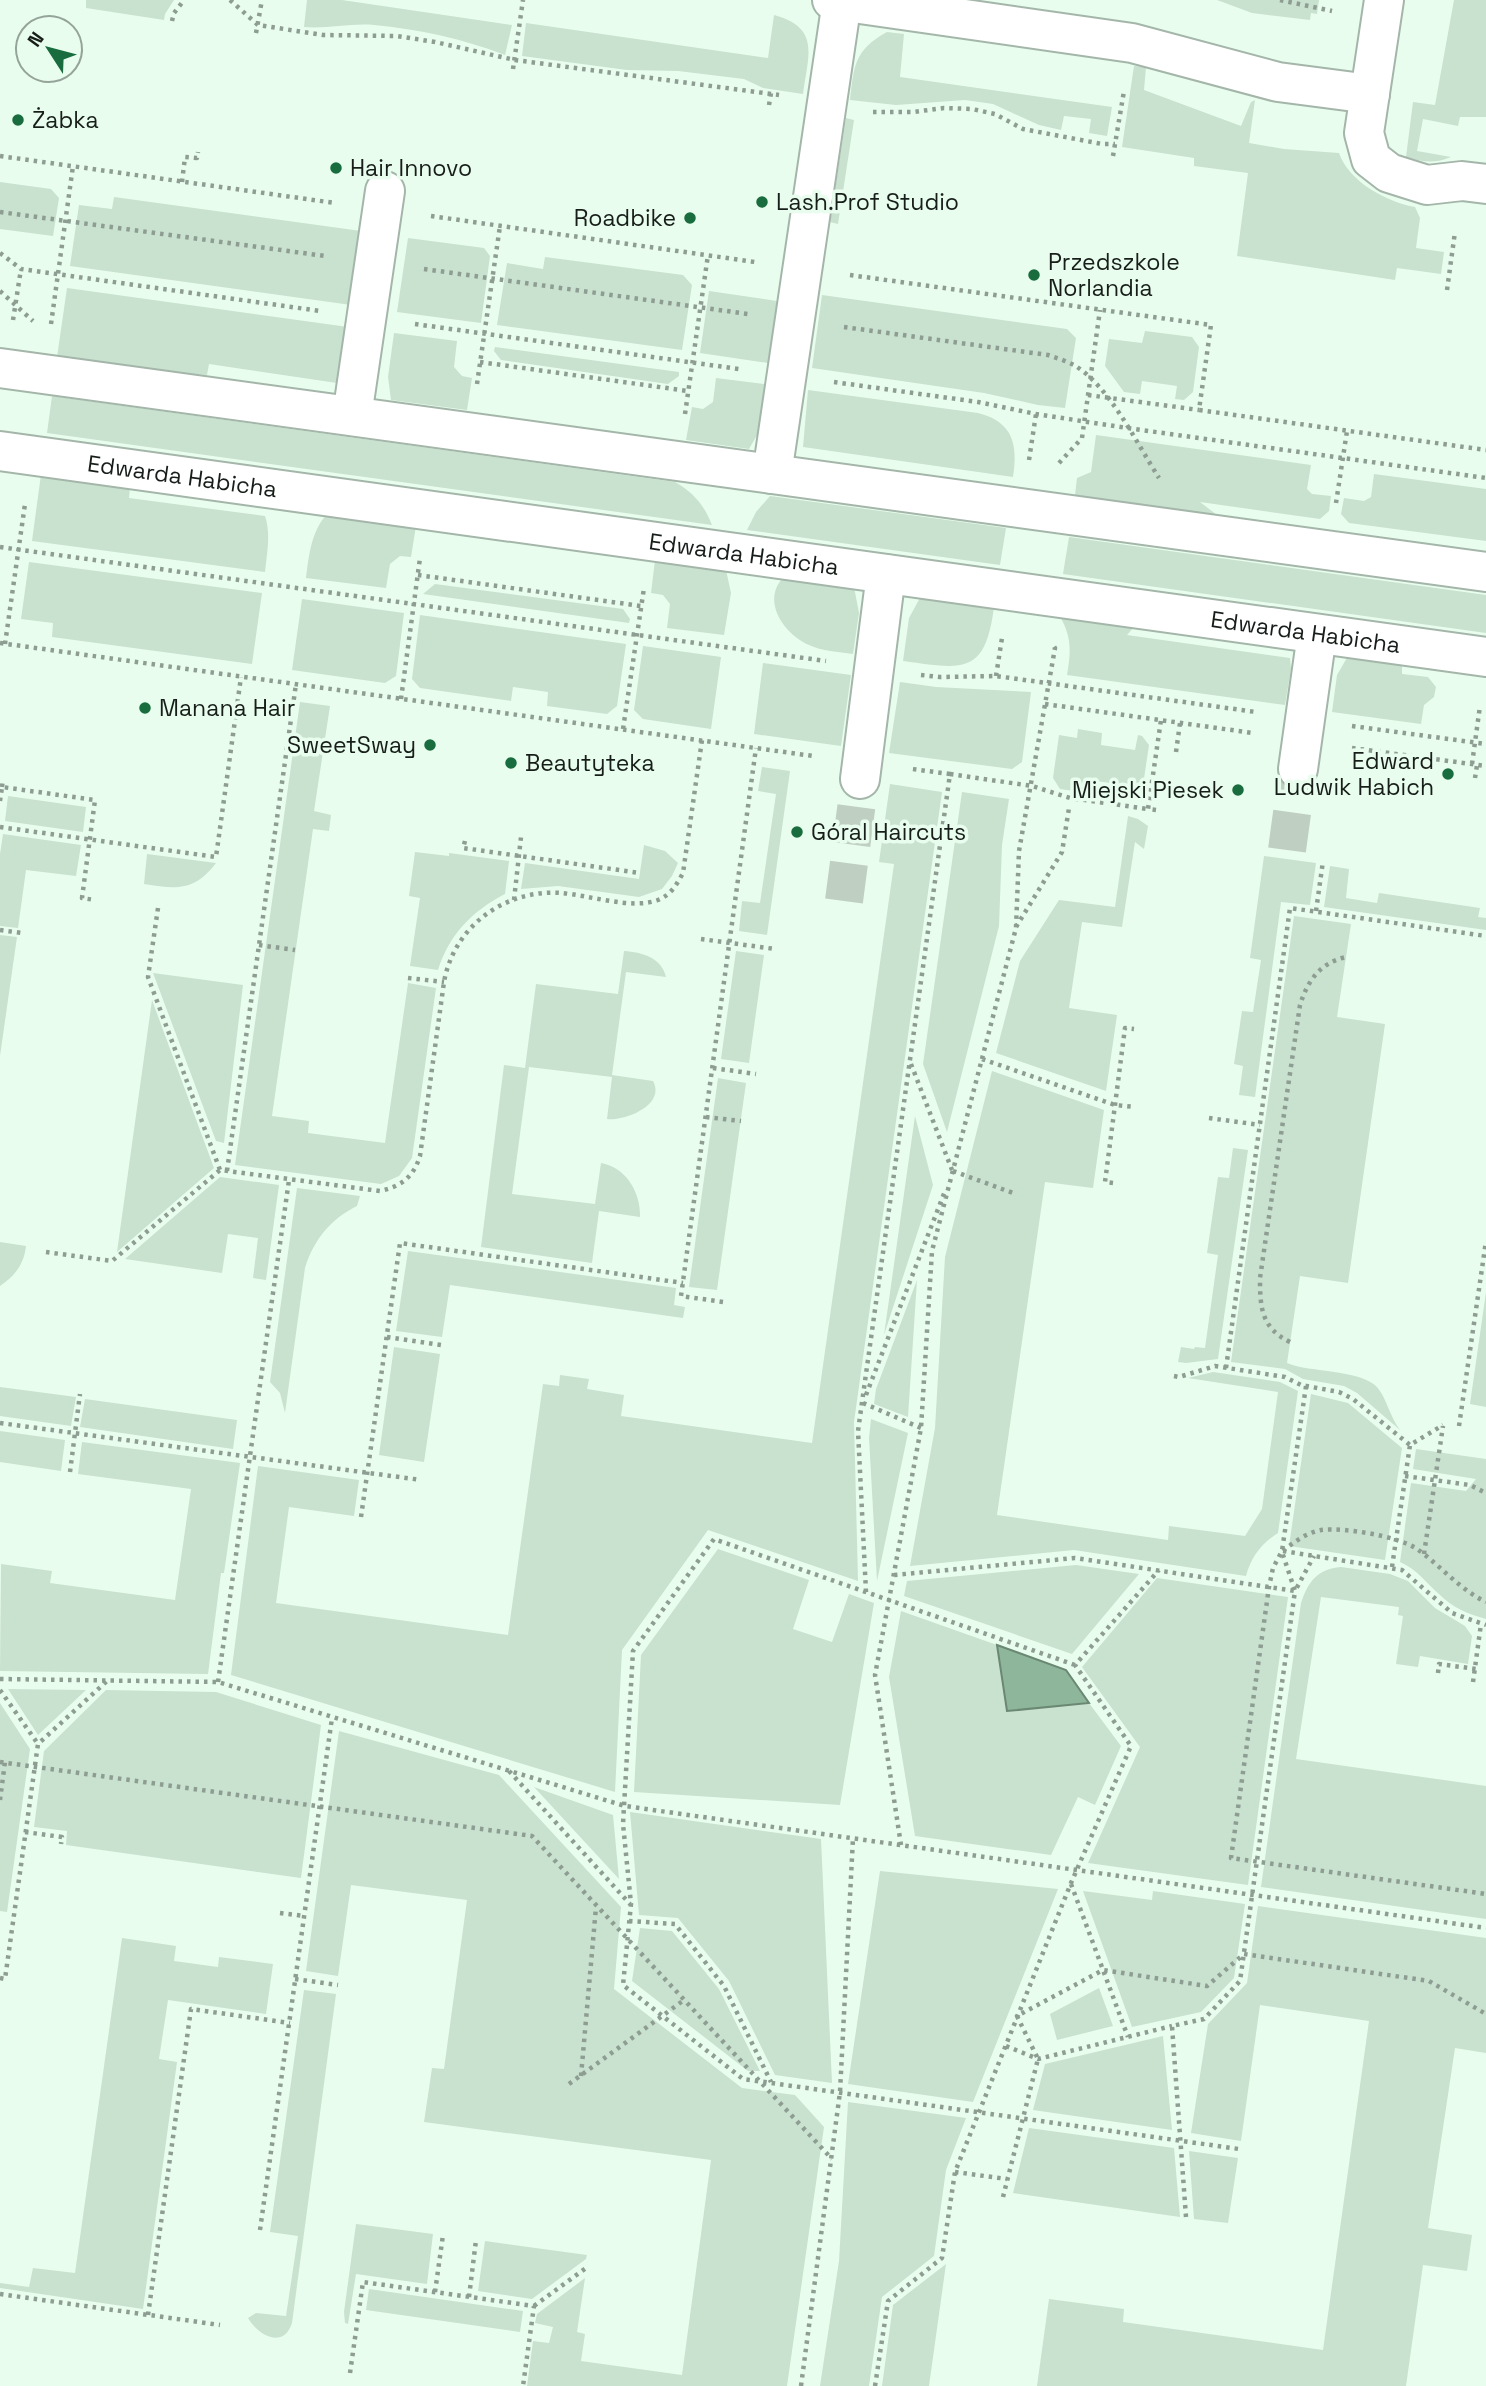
<svg xmlns="http://www.w3.org/2000/svg" width="1486" height="2386" viewBox="0 0 1486 2386" font-family="'Space Grotesk',sans-serif">
<rect width="100%" height="100%" fill="#e9fdee"/>
<path fill="#c9e1cf" d="M86,0H174L165,14L164,20L86,8Z
M307,0H342L512,25L505,55C464,39 418,29 374,25C350,23 327,29 304,27Z
M1217,0H1319L1317,14L1311,13L1310,20L1252,13Z
M1454,0H1486V117H1460L1458,126L1423,119L1417,151L1451,157C1435,164 1422,162 1406,157L1413,102L1435,105Z
M774,15C821,28 808,55 803,94L763,88L744,79L678,71L627,70L522,56L526,23L768,58Z
M887,32L904,34L900,77L1112,107L1107,136L1089,133L1091,119L1064,116L1061,130L1039,125L993,104L965,100L896,105L850,100C854,66 854,50 887,32Z
M1134,66L1146,67L1144,90L1241,126L1251,102L1255,100L1249,143L1284,149L1339,153C1349,182 1387,202 1415,207L1420,218L1416,248L1444,252L1441,274L1397,268L1395,280L1237,256L1248,173L1194,166V158L1122,147Z
M846,118L854,120L838,224L830,222Z
M0,182L51,189L59,198L53,236L0,229Z
M114,197L361,231L351,305L70,266L79,205L112,209Z
M408,238L484,248L490,256L481,323L397,312Z
M545,257L683,275L692,285L682,350L497,325L507,263L543,269Z
M67,288L348,327L337,383L209,364L207,375L56,364Z
M709,291L777,301L768,363L700,353Z
M822,295L1067,329L1076,338L1065,408L1038,405L984,393L812,368Z
M1145,331L1192,337L1199,347L1193,392L1184,400L1175,399L1177,386L1142,381L1140,394L1124,392L1105,366L1109,339L1142,343Z
M394,333L457,341L454,367L462,376L472,378L467,410L391,400L388,377Z
M495,347L679,372V376L668,384L501,360L494,351Z
M716,378L765,384L760,430L749,449L686,440L692,407L703,409L713,402Z
M808,390L978,413C1013,422 1018,444 1013,477L803,447Z
M52,396L675,482C694,493 704,505 712,525L47,433Z
M1096,435L1311,465L1307,489L1312,494L1331,496L1329,511L1320,519L1200,502L1217,515L1075,495L1077,478L1091,472Z
M42,467L130,487L129,498L265,516C271,534 267,553 265,572L32,541Z
M1374,474L1486,489V541L1349,523L1341,514L1344,498L1364,501L1371,497Z
M770,496L1006,528L1000,565L747,530L756,512Z
M327,514L416,526L411,557L400,556L390,564L386,588L306,578C309,555 311,532 327,514Z
M1069,537L1486,595V633L1063,574Z
M655,560L726,570L731,593L724,635L667,628L670,604L663,595L651,593Z
M29,562L262,593L252,664L52,637L53,623L21,619Z
M783,578L854,587L859,613L853,654C838,652 822,651 809,645C784,634 761,601 783,578Z
M435,584L623,609L630,619L629,623L423,594Z
M921,596L994,607C985,676 963,669 903,661L909,618Z
M302,599L404,613L396,676L385,683L292,670Z
M420,615L626,644L617,706L607,714L547,706L548,692L513,687L511,701L420,688L412,679Z
M1059,615L1135,626L1127,635L1290,658L1291,669L1285,705L1067,675C1071,652 1072,636 1059,615Z
M643,646L721,657L711,729L643,719L634,710Z
M1348,656L1402,663V674L1428,677L1436,687L1434,697L1424,705L1421,724L1332,712L1337,675Z
M763,663L851,675L841,746L754,734Z
M900,682L936,687L1031,692L1022,762L1012,769L889,753Z
M300,702L330,706L314,811L331,815L329,831L313,829L272,1116L309,1121L308,1133L385,1143L408,983L436,988L412,1158L399,1176L381,1184L235,1165Z
M1078,729L1102,733L1101,745L1135,750L1138,735L1142,736L1149,745L1142,792L1130,799V786L1096,781L1094,794L1060,789L1053,778L1059,735L1077,738Z
M762,767L790,771L767,935L739,931L742,901L760,903L776,794L758,791Z
M890,784L942,792L854,1422L858,1581L708,1530L622,1650L615,1792L231,1675L258,1466L359,1480L354,1516L289,1507L276,1603L508,1635L543,1384L559,1386L560,1375L589,1379L587,1389L624,1395L621,1416L812,1443L894,864L879,862Z
M962,792L1009,799L1002,845L999,926L947,1132L923,1064Z
M8,796L86,807L83,832L5,821Z
M1128,816L1138,819L1148,826L1144,849L1135,842L1122,927L1082,922L1069,1008L1117,1015L1106,1091L996,1053L1020,961L1059,900L1115,907Z
M3,834L81,845L76,876L26,870L18,928L0,926V854Z
M644,845L665,851L678,863L672,876L662,889L639,897L558,886L521,889L525,863L639,879Z
M415,852L449,856V853L509,861L505,894C472,911 449,935 438,970L410,966L420,898L409,896Z
M147,854L216,863C194,892 176,889 144,884Z
M1264,856L1316,863L1310,905L1281,902L1255,1097L1239,1095L1243,1066L1234,1064L1242,1011L1253,1012L1261,960L1250,958Z
M1330,866L1349,869L1346,898L1377,903L1379,893L1480,908L1478,917L1486,918V930L1324,907Z
M1294,916L1351,924L1337,1017L1385,1024L1348,1283L1300,1276L1287,1363C1311,1373 1359,1369 1377,1387C1386,1397 1390,1417 1400,1430L1357,1393L1344,1386L1303,1379L1285,1369L1231,1362Z
M0,935L17,937L0,1056Z
M624,951C642,952 662,958 666,977L626,972L612,1075L653,1081C666,1105 625,1121 607,1119L612,1077L529,1067L512,1194L595,1204L601,1163C626,1167 641,1193 640,1217L599,1211L592,1263L481,1247L504,1065L525,1068L536,984L618,994Z
M736,951L764,955L749,1063L721,1059Z
M153,973L243,985L224,1143L216,1141Z
M152,1000L214,1168L117,1252Z
M992,1071L1104,1110L1093,1188L1045,1182L997,1515L1168,1540L1169,1526L1245,1536L1262,1509L1278,1392L1188,1378L1213,1372L1280,1382L1298,1391L1278,1533C1262,1543 1251,1557 1246,1576L1074,1550L910,1566L935,1428L945,1257Z
M718,1078L746,1083L717,1290L689,1287Z
M915,1116L933,1185L884,1335Z
M1233,1148L1248,1150L1218,1359L1186,1363L1178,1362L1181,1347L1194,1349L1195,1347L1205,1348L1218,1255L1207,1253L1218,1177L1229,1178Z
M220,1177L279,1185L266,1280L253,1278L258,1238L228,1234L222,1273L125,1259Z
M297,1188L360,1196L357,1206C331,1219 314,1239 305,1268L285,1413L280,1393L270,1382Z
M0,1242L26,1246C24,1264 15,1276 0,1286Z
M408,1251L676,1288L674,1305L685,1307L683,1318L450,1285L442,1337L396,1331Z
M917,1280L908,1417L874,1404L876,1389Z
M1486,1292V1407L1470,1404Z
M394,1347L440,1354L424,1462L379,1455Z
M0,1387L76,1397L71,1426L0,1416Z
M1311,1394L1348,1403L1402,1448L1385,1560L1289,1546Z
M85,1399L237,1420L233,1449L80,1427Z
M871,1419L908,1433L877,1581L869,1438Z
M0,1431L65,1440L61,1471L0,1462Z
M82,1442L240,1463L224,1573H221L208,1674L0,1671L1,1564L52,1571L50,1583L175,1600L191,1489L78,1474Z
M1416,1449L1486,1459V1619C1468,1614 1453,1608 1440,1595C1426,1583 1418,1570 1400,1562L1411,1483L1466,1491L1476,1479L1413,1469Z
M718,1549L809,1580L793,1629L832,1642L849,1594L874,1603L840,1805L634,1792L641,1655Z
M1076,1565L1139,1574L1072,1654L904,1596L907,1581Z
M1341,1567L1390,1574L1408,1581L1435,1608L1465,1626L1472,1636L1468,1664L1420,1656L1418,1667L1396,1664L1403,1616L1398,1615L1399,1607L1321,1597L1296,1759L1486,1786V1919L1261,1887L1301,1603C1308,1582 1317,1569 1341,1567Z
M1157,1578L1288,1597L1248,1885L1088,1863L1140,1747L1082,1667Z
M901,1611L997,1645L1007,1711L1089,1703L1121,1746L1095,1805L1078,1797L1051,1855L915,1836L889,1677Z
M8,1689L86,1690L38,1735Z
M106,1690L216,1692L321,1725L301,1878L66,1845L67,1831L34,1827L44,1751Z
M0,1703L30,1749L7,1912L0,1911Z
M339,1731L499,1775L621,1907L614,1989L742,2088L795,2095L824,2127L787,2386H527L533,2341L549,2343L553,2327L535,2323L537,2314L585,2278L577,2332L585,2334L581,2361L682,2375L711,2160L424,2122L432,2068L444,2069L467,1900L351,1885L338,1976L306,1971Z
M534,1787L613,1815L619,1879Z
M630,1812L821,1839L832,2083L775,2075L729,1981L678,1918L639,1915Z
M880,1871L1058,1889L973,2102L848,2084Z
M1083,1891L1152,1900L1153,1891L1245,1904L1234,1978L1201,2012L1132,2027Z
M1258,1906L1486,1938V2053L1455,2048L1428,2228L1472,2235L1467,2271L1423,2265L1406,2386H1037L1049,2299L1124,2309L1123,2322L1323,2350L1369,2021L1260,2005L1241,2141L1191,2133L1208,2024L1247,1983Z
M640,1928L672,1931L719,1989L760,2071H748L632,1981Z
M122,1938L176,1946L174,1961L218,1967L219,1957L273,1964L266,2014L168,2000L159,2059L177,2062L143,2309L0,2288V2283L29,2287L33,2268L75,2273Z
M1099,1988L1113,2026L1057,2040L1050,2014Z
M304,1990L336,1994L292,2323C283,2350 258,2335 248,2318L256,2313L286,2316L298,2236L270,2232Z
M1163,2036L1172,2130L1033,2110L1045,2064Z
M848,2102L966,2118L946,2170L934,2256L882,2297L869,2386H820L839,2261Z
M1029,2128L1174,2148L1180,2217L1013,2193Z
M1189,2151L1238,2158L1228,2223L1194,2219Z
M356,2224L433,2234L427,2284L356,2274L348,2324L345,2323L344,2312Z
M485,2241L587,2255L586,2259L532,2299L478,2291Z
M946,2264L929,2386H882L893,2305Z
M369,2289L523,2311L520,2332L366,2310Z"/>
<path fill="#8eb69a" stroke="#6a8873" stroke-width="2" d="M997,1645L1066,1670L1089,1703L1007,1711Z"/>
<g fill="none" stroke-linecap="round" stroke-linejoin="round">
<path stroke="#bfd0c3" stroke-width="38" stroke-dasharray="38 19" stroke-linecap="butt" d="M1287,850L1298,769
M844,901L860,779"/>
<defs>
<g id="minor">
<path d="M832,0L1132,43L1278,82L1370,94"/>
<path d="M1384,0L1364,133L1371,159L1389,173L1427,185L1462,181L1486,184"/>
<path d="M0,368L1486,572"/>
<path d="M352,416L385,191"/>
<path id="s1" d="M0,451L1486,657"/>
<path d="M772,474L842,1"/>
<path d="M1298,769L1317,634"/>
<path d="M860,779L886,574"/>
</g>
</defs>
<use href="#minor" stroke="#a4b6a9" stroke-width="42"/>
<path stroke="#8e9d92" stroke-width="4.5" stroke-dasharray="3.5 5" stroke-linecap="butt" d="M230,0L258,25L323,35L397,36L435,42L515,60L779,95
M1280,0L1332,11
M172,21L174,13L184,0
M256,33L262,0
M513,69L523,0
M769,105L771,93
M873,112H913L944,108L972,109L995,114L1023,129L1102,144H1115
M0,156L335,203
M1113,156L1124,91
M182,182L185,157L197,158L198,152
M0,212L325,256
M431,216L755,262
M0,253L21,269L320,311
M424,269L748,314
M850,275L1211,325L1199,410L1486,450
M1447,290L1455,232
M0,291L33,321
M13,320L21,269
M51,324L73,166
M415,324L739,369
M844,327L1048,355C1057,358 1066,361 1074,365C1110,387 1136,442 1159,478
M480,362L688,391
M834,382L978,402L1036,414L1127,428L1486,478
M477,384L500,226
M1088,395L1199,410
M685,414L708,255
M1029,460L1036,414
M1059,463L1082,438L1100,310
M1336,503L1347,431
M0,547L826,661
M418,575L641,606
M0,643L813,756
M5,644L25,504
M921,675L940,677L996,676L1256,712
M996,676L1002,638
M401,699L420,558
M1045,704L1253,733
M1352,726L1486,744
M623,729L644,588
M1352,748L1486,766
M1176,752L1180,723
M1472,764L1480,706
M950,774L1032,786L1070,798L1148,809
M1475,778L1477,765
M2,787L3,779
M0,801L2,787L95,800L82,898L95,900
M1156,810L1148,809L1161,720
M0,827L216,857L241,677
M465,841L463,848L640,873
M514,900L521,837
M158,908L148,977L220,1170
M1316,911L1323,861
M1016,927L1062,852L1069,808
M0,930L22,933
M701,939L775,949
M259,945L295,950
M408,978L444,982
M982,1059L1115,1105L1135,1107
M911,1064L952,1170
M713,1068L756,1074
M706,1117L741,1121
M1209,1118L1260,1125
M227,1171L296,684
M953,1171L1013,1193
M1113,1183L1105,1182L1125,1028L1134,1029
M46,1252L112,1261L220,1170L380,1191C401,1186 413,1178 420,1156L444,982C454,926 505,889 561,893C589,895 632,910 658,900C671,895 677,884 683,873L702,740
M723,1302L681,1296L756,748
M387,1337L441,1345
M1290,1342C1261,1328 1260,1307 1260,1278L1300,1005C1308,980 1320,963 1346,957
M1226,1368L1290,908L1486,936
M1174,1376L1179,1377L1215,1366L1285,1377L1301,1385L1339,1392L1353,1399L1410,1445
M1306,1386L1282,1551L1273,1568L1269,1587L1231,1858L1486,1894
M866,1395L945,1191
M863,1403L921,1428
M0,1423L421,1480
M1459,1426L1486,1241
M70,1472L80,1394
M1405,1476L1470,1485L1486,1493
M361,1517L400,1243L683,1283
M1283,1551C1294,1542 1306,1533 1321,1530C1343,1527 1398,1536 1417,1549C1441,1566 1459,1589 1486,1602
M1283,1551L1402,1570L1452,1613L1486,1625
M1424,1554L1443,1426
M1392,1567L1410,1445L1443,1425
M894,1575L1075,1558L1295,1591L1314,1556
M866,1592L858,1431L950,774L912,769
M1075,1665L714,1539L633,1651L623,1824L631,1904L623,1985L743,2079L1239,2149
M1438,1673L1439,1664L1476,1669
M0,1679L218,1682L625,1806L1486,1928
M218,1682L289,1180
M1473,1682L1481,1624
M0,1690L38,1744
M0,1762L532,1836L832,2159
M509,1771L630,1904
M0,1800L5,1762
M25,1832L62,1837L61,1844
M901,1845L875,1675L921,1428L932,1251L1016,928L1019,851L1055,648L1053,645
M1071,1884L1128,2037
M280,1913L305,1916
M629,1921L675,1924L724,1986L771,2082
M0,1978L5,1979L38,1744L107,1681
M295,1979L338,1985
M1006,2046L1038,2059L1172,2026
M581,2076L596,1907
M569,2084L684,2000
M955,2172L1007,2179
M1003,2197L1038,2059L1017,2016L1103,1970L1207,1986L1244,1954L1429,1981L1486,2014
M1186,2217L1172,2026L1204,2019L1240,1981L1295,1591L1282,1552
M260,2230L332,1718
M435,2292L443,2235
M0,2294L220,2325
M469,2297L476,2240
M534,2306L586,2268
M148,2315L191,2009L290,2023
M350,2373L363,2282L534,2306L523,2386
M801,2386L840,2092L853,1838
M875,2386L888,2301L942,2258L955,2172L1071,1883L1131,1746L1075,1665L1159,1570"/>
<use href="#minor" stroke="#fff" stroke-width="38"/>
</g>
<g fill="#186c3d" stroke="#e9fdee" stroke-width="2.5">
<circle cx="18" cy="120" r="7"/>
<circle cx="336" cy="168" r="7"/>
<circle cx="762" cy="202" r="7"/>
<circle cx="690" cy="218" r="7"/>
<circle cx="1034" cy="275" r="7"/>
<circle cx="145" cy="708" r="7"/>
<circle cx="430" cy="745" r="7"/>
<circle cx="511" cy="763" r="7"/>
<circle cx="1448" cy="774" r="7"/>
<circle cx="1238" cy="790" r="7"/>
<circle cx="797" cy="832" r="7"/>
</g>
<g text-anchor="middle" stroke-width="7" stroke-linejoin="round" paint-order="stroke">
<g font-size="23" fill="#171e19" stroke="#e9fdee" text-anchor="start">
<text x="32" y="128">Żabka</text>
<text x="350" y="176">Hair Innovo</text>
<text x="776" y="210">Lash.Prof Studio</text>
<text x="676" y="226" text-anchor="end">Roadbike</text>
<text x="1048" y="270">Przedszkole<tspan x="1048" dy="26">Norlandia</tspan></text>
<text x="159" y="716">Manana Hair</text>
<text x="416" y="753" text-anchor="end">SweetSway</text>
<text x="1434" y="769" text-anchor="end">Edward<tspan x="1434" dy="26">Ludwik Habich</tspan></text>
<text x="525" y="771">Beautyteka</text>
<text x="1224" y="798" text-anchor="end">Miejski Piesek</text>
<text x="811" y="840">Góral Haircuts</text>
</g>
<g font-size="23" fill="#171e19" stroke="#e9fdee">
<text dy="8" stroke="none"><textPath href="#s1" startOffset="184">Edwarda Habicha</textPath></text>
<text dy="8" stroke="none"><textPath href="#s1" startOffset="751">Edwarda Habicha</textPath></text>
<text dy="8" stroke="none"><textPath href="#s1" startOffset="1318">Edwarda Habicha</textPath></text>
</g>
</g>
<g transform="translate(49 49) rotate(306)"><circle r="33" fill="#e9fdee" stroke="#95a499" stroke-width="2"/>
<path d="M0-5L12 26L0 18L-12 26Z" fill="#186c3d"/>
<text y="-10" font-size="19" font-weight="bold" text-anchor="middle" fill="#171e19">N</text>
</g>
</svg>
